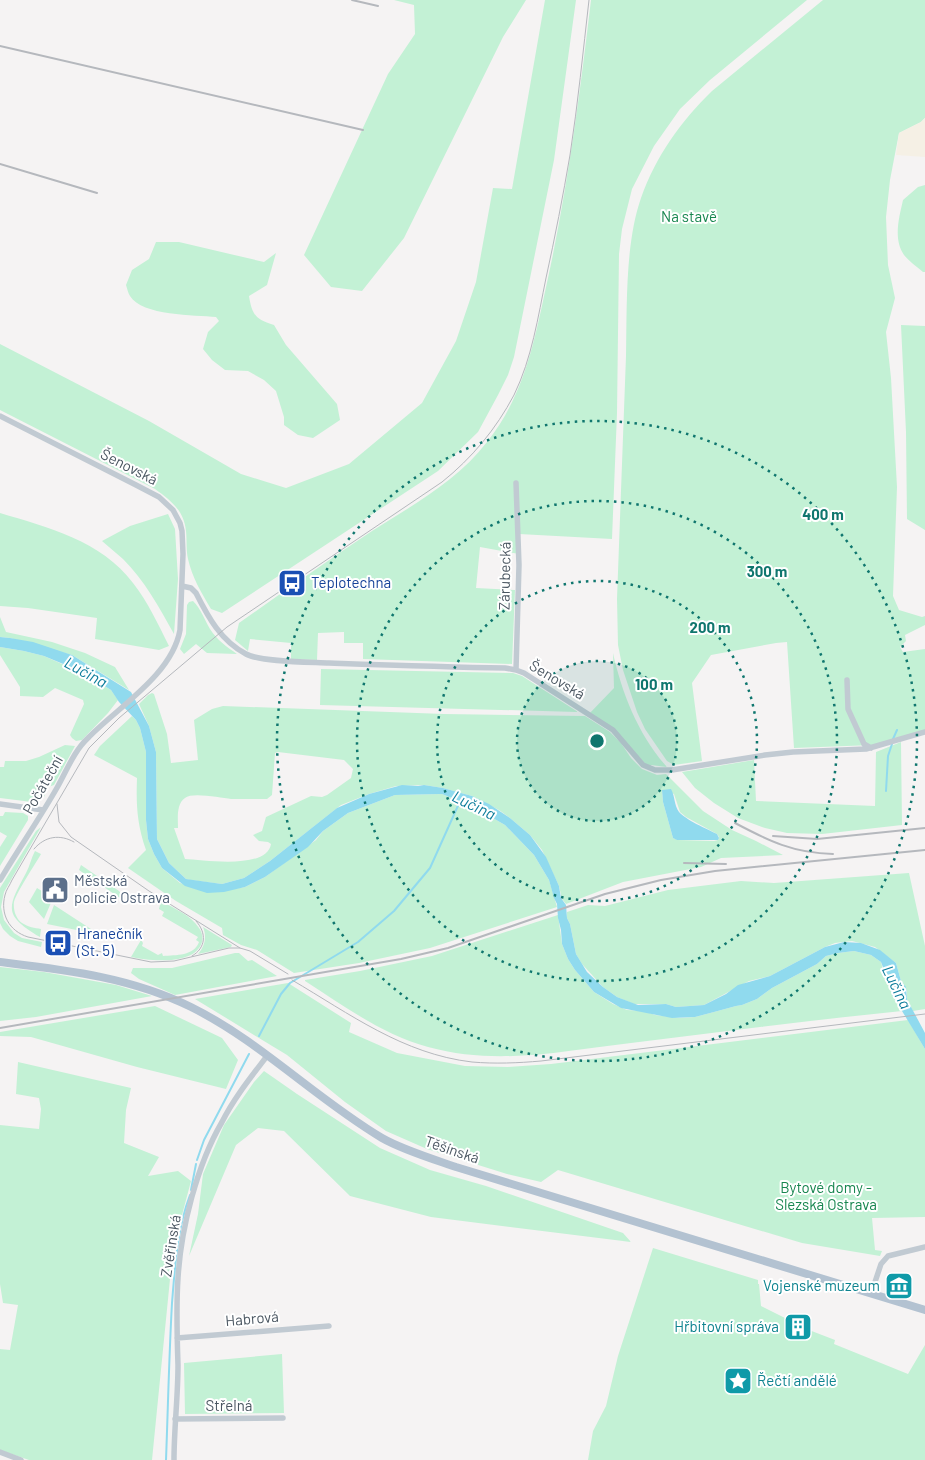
<svg xmlns="http://www.w3.org/2000/svg" width="925" height="1460" viewBox="0 0 925 1460" font-family="Barlow,sans-serif">
<rect width="100%" height="100%" fill="#f5f3f3"/>
<path fill="#c3f1d5" fill-rule="evenodd" d="M394,0H526L503,37L404,238L362,291L331,287L304,255L388,74L415,34L414,5Z
M545,0H576L554,160L514,357L508,375L498,395L478,432L438,471L222,613L211,609C201,592 192,577 188,559C186,550 187,540 186,531C184,510 170,500 155,489L0,410V344L149,421L241,474L286,488L349,464L422,403L456,341L476,282L493,188L512,189Z
M591,0H807L710,80L680,109L654,146L632,189L622,229L619,254L617,413L612,539L519,534V554L480,547L476,588L515,590L512,664L363,659V643H344V632L318,633L317,660L291,659V643L250,639L248,651L235,640L239,623C283,592 327,561 372,531C413,505 457,481 487,442C526,393 535,337 548,278C568,186 580,93 591,0Z
M823,0H925V118L921,122L899,133L890,180L886,217L888,265L895,298L886,332L891,378L897,487L893,596L899,610L922,617L925,616V625L905,635L906,641L900,647L903,652L925,649V730L873,745L794,748L787,642L776,643L711,655L692,683L702,761L674,765L667,761L645,729L637,712L623,670L618,645L617,599C620,518 623,437 626,356C627,306 625,244 641,198C656,156 681,121 712,91Z
M925,185V272H923C917,267 909,261 904,255C893,239 899,218 903,200L918,187Z
M156,242H179L264,262L276,253L267,285L249,296C252,315 256,320 274,325L286,345L337,404L340,420L313,438L298,435L284,425V417L276,391L264,380L248,371L225,370L212,360L203,349L208,332L219,321L216,317C195,315 142,316 130,296C128,293 127,288 126,285L132,270L149,259Z
M901,325L925,326V530L907,519L906,432Z
M0,513C47,527 102,541 133,583C148,602 158,624 169,646L159,650L95,639L97,618L28,608L0,606Z
M168,514L175,529L178,579L174,634C159,607 145,581 123,559C116,553 109,547 102,541L130,526Z
M193,601C201,609 204,619 210,629C217,640 227,647 237,654L207,653L196,644L184,654L180,649L186,634L187,605L189,602Z
M0,617L6,632L52,642L85,653L115,667L129,690L72,655L10,638L0,637Z
M0,647L24,651L44,656L62,664L72,667L111,690L118,700L108,713L82,740L76,741L72,738L70,735L84,704L83,700L55,688L43,697L20,696V687L0,655Z
M613,653C622,694 639,736 667,767L651,765L650,769L627,744L589,714L614,688Z
M321,669L513,673L522,676L578,712L320,705Z
M152,693L154,694L167,734L171,763L198,760L194,720L212,709L223,706L444,714L585,716L610,732L621,743L631,758L642,769L657,775L666,774L703,811L732,830L756,841L783,855L721,858L701,867L623,882L566,904L562,899L559,886L542,850L530,835L510,818L499,810L472,796L443,788L424,785L396,786L369,794L341,805L270,861L244,878L222,884L190,880L186,879L169,863L157,839L156,752L149,726L139,704L148,695ZM278,752L344,760L353,769L351,778L327,795L322,797L311,796L266,817L262,831L253,835L259,841L268,842L271,844C267,870 204,860 185,859L174,828H178C178,819 176,804 185,798C192,792 221,798 231,799C243,799 255,799 267,799L272,795L275,753ZM662,790L674,794L680,812L686,817L717,834L719,837L718,840L714,841L678,840L673,838L663,802Z
M132,716L136,720L140,728L146,752V820L148,839L154,854L162,868L180,883L216,892L245,887L265,877L316,840L323,831L348,813L395,795L442,794L472,806L505,825L534,855L549,880L557,907L430,948L359,963L294,973L257,950L241,945L223,935L222,928L176,901L128,868L146,850C137,824 136,805 137,778L94,755L100,746Z
M901,742L902,825L822,834L787,833L765,828L738,818L714,803L695,788L682,772L754,760L756,801L875,806L876,752Z
M65,745L75,746L54,785L48,787L44,797L32,802L0,798V767H4L5,761H26L39,757Z
M5,812L23,813L28,816V820L0,866V847L7,836L0,832V816H3Z
M41,827L4,892L1,907L4,920L14,933L22,938L42,942L41,947L18,941L10,936L3,929L0,923V888L36,831Z
M35,851L41,854C35,865 17,891 14,902C13,910 16,919 22,923C28,927 35,928 41,929L40,937C3,915 7,908 26,873C30,866 31,858 35,851Z
M81,865L119,891L123,896L120,898L79,870Z
M909,873L925,946V1009L913,1011L907,999V991L901,981L896,963L875,947L852,941L835,943L825,947L770,976L749,981L704,1005L676,1007L666,1004H634L617,997L603,987L582,964L576,954L570,924L567,918V912L588,905L605,906L668,890L741,881L774,883Z
M37,888L53,898L44,919L29,902Z
M161,901C173,908 191,915 199,928C202,932 203,937 202,942C195,966 149,961 131,957L141,940L143,943L142,946L158,955L162,953L163,956C176,955 194,956 199,942L196,940L198,937L162,916L164,912L159,909Z
M54,905L94,931L110,934L111,937L47,924Z
M558,915L562,944L568,959L575,970L594,992L613,1004L627,1010L644,1011L655,1015L679,1018L695,1017L714,1012L736,1006L742,1005L757,999L772,988L817,964L826,956L838,953L854,951L871,955L881,962L883,970L891,979L892,995L899,1004L902,1011C811,1020 721,1032 631,1043C561,1051 498,1066 428,1047C383,1035 344,1006 305,981V980L360,971L432,956Z
M203,927L232,945L231,947L198,954C205,946 207,937 203,927Z
M235,953H239L248,961L252,960L277,976L175,995L139,979L131,973L133,968H172Z
M0,967L44,972L116,985L152,996L36,1017L0,1021Z
M288,983L351,1023L349,1032L397,1053L465,1066L508,1067L551,1064L908,1020L925,1049V1217L872,1218L875,1250L882,1251L880,1256L802,1243L558,1170L541,1182L507,1174L427,1149L386,1131L345,1102L287,1055L195,999Z
M155,1006L222,1038L238,1060L226,1089L137,1067L31,1037L0,1036V1032Z
M18,1062L131,1088L126,1110L124,1143L159,1157L148,1176L178,1171L191,1181L173,1249L152,1460H29L0,1450V1349L10,1350L18,1305L3,1303L0,1284V1125L39,1129L41,1109L39,1098L16,1094Z
M264,1071L297,1094L380,1148L430,1170L486,1186L623,1233L631,1242L431,1217L350,1196L284,1131L258,1128L236,1145L189,1256L198,1214L203,1174L224,1125L254,1082Z
M653,1248L758,1280V1284H759L761,1306L791,1321L794,1316L799,1319L801,1318L809,1322L808,1325L811,1326L809,1330L835,1340L834,1344L908,1374L925,1345V1460H588L593,1431L606,1406L618,1356Z
M282,1354L284,1413L185,1414L184,1363Z"/>
<path fill="#f5f0e5" d="M925,118V157L896,155L899,133L921,122Z"/>
<path fill="#90daee" d="M0,637L10,638L33,642L72,655L131,692L149,726L156,752L157,839L169,863L186,879L222,884L244,878L270,861L337,808L369,794L402,785L418,786L424,785L443,788L472,796L489,804L510,818L530,835L546,857L559,886L561,898L566,905L567,918L570,924L576,954L587,972L603,987L617,997L638,1005L666,1004L676,1007L704,1005L726,994L738,985L770,976L825,947L844,942L861,943L880,950L896,963L901,981L906,987L907,999L910,1005L925,1033V1049L902,1011L899,1004L892,995L891,979L884,970L881,962L871,955L854,951L838,953L826,956L817,964L772,988L757,999L742,1005L736,1006L714,1012L695,1017L672,1018L621,1008L594,992L575,970L568,959L562,944L561,930L558,918L557,904L554,898L549,880L534,855L505,825L472,806L442,794L395,795L348,813L323,831L308,847L275,870L265,877L245,887L224,892L207,893L185,886L162,868L154,854L148,839L146,820V752L140,728L136,720L119,702L111,690L80,671L44,656L24,651L0,647Z
M671,789C675,796 674,805 679,812C686,820 707,829 717,834L719,838L718,840H677L673,838L663,802L662,790Z"/>
<g fill="none" stroke-linecap="round" stroke-linejoin="round">
<path stroke="#90daee" stroke-width="2" d="M893,739L897,730
M886,791L888,756L892,744
M259,1036L281,994L290,983L358,942L394,911L430,868L461,799
M197,1160L204,1140L249,1054
M191,1190L196,1164
M166,1460C168,1408 169,1356 172,1303C175,1267 177,1229 190,1195"/>
<path stroke="#c1cad2" stroke-width="5.5" d="M0,416L136,485L159,497L173,510L180,523L182,531L183,554L180,630C172,675 118,707 88,738C74,751 67,770 58,786C40,818 19,848 0,880
M182,586L191,588L196,593C208,617 221,641 246,654C260,662 311,662 329,663C388,665 446,667 505,668L516,670L524,673L613,730L643,765L655,770H672L765,755L793,752L866,749L925,732
M516,670L519,565L516,483
M847,680L848,709L864,744L871,748
M0,804L43,810
M871,1294L881,1264L888,1256L925,1247
M177,1338L329,1326
M175,1419L283,1418
M0,1452L21,1460
M174,1460C174,1428 178,1397 178,1365C177,1336 176,1307 178,1278C181,1228 197,1165 222,1122C234,1098 251,1077 267,1056"/>
<path stroke="#b3c2d1" stroke-width="8" d="M0,962C66,970 130,977 191,1007C260,1041 316,1099 382,1138C403,1150 433,1159 456,1167L925,1310"/>
<path stroke="#b5b8bd" stroke-width="1" d="M57,804L59,822L71,837L149,891L240,948
M34,849C45,836 60,834 74,842
M192,956C206,948 207,933 196,921
M288,974L250,951L240,948H229L174,961L151,962L28,937C9,931 0,914 5,895C6,890 10,885 12,880L89,748L119,718L227,627L442,482C472,458 496,429 514,395C532,358 538,317 546,278C555,237 563,196 570,155C578,103 583,52 589,0
M292,980C350,1014 403,1054 472,1062C495,1064 518,1063 541,1061L925,1014"/>
<path stroke="#b5b8bd" stroke-width="2" d="M352,0L378,6
M0,46L363,130
M0,164L97,193
M735,823C769,841 793,853 833,854
M773,836L817,839L925,828
M684,863L726,864
M0,1028L401,959L448,948L605,894L661,880L715,871L925,850"/>
</g>
<circle cx="597" cy="741" r="80" fill="#0f766e" fill-opacity=".12"/>
<g fill="none" stroke="#0f766e" stroke-width="2.5" stroke-dasharray="2.5 5">
<circle cx="597" cy="741" r="80"/>
<circle cx="597" cy="741" r="160"/>
<circle cx="597" cy="741" r="240"/>
<circle cx="597" cy="741" r="320"/>
</g>
<defs>
<symbol id="bus-square" viewBox="-11 -11 22 22"><rect x="-9" y="-9" width="18" height="18" rx="4" fill="#1a4fb4" stroke="#fff"/><path d="M-5-6H5V4H4V6H2V4H-2V6H-4V4H-5ZM-3.5-4V0h7V-4ZM-3.5 1.2v1.5H-2V1.2ZM2 1.2v1.5H3.5V1.2Z" fill="#fff"/></symbol>
<symbol id="civic-square" viewBox="-11 -11 22 22"><rect x="-9" y="-9" width="18" height="18" rx="4" fill="#5c6f8a" stroke="#fff"/><path d="M-.6-6.5H3V-4.5H.6V-3L4-1V1h2V6H-6V1h2V-1L-.6-3ZM-1.2 2.5V6h2.4V2.5Z" fill="#fff"/></symbol>
<symbol id="museum-square" viewBox="-11 -11 22 22"><rect x="-9" y="-9" width="18" height="18" rx="4" fill="#0f9aa8" stroke="#fff"/><path d="M0-6L6-3V-2H-6V-3ZM-5-1h2V3h-2ZM-1-1h2V3h-2ZM3-1h2V3H3ZM-6 4H6V6H-6Z" fill="#fff"/></symbol>
<symbol id="building-square" viewBox="-11 -11 22 22"><rect x="-9" y="-9" width="18" height="18" rx="4" fill="#0f9aa8" stroke="#fff"/><path d="M-4-6H4V6H1V3H-1V6H-4ZM-2.5-4.3h1.7v1.8h-1.7ZM.8-4.3h1.7v1.8H.8ZM-2.5-1h1.7V.8h-1.7ZM.8-1h1.7V.8H.8Z" fill="#fff"/></symbol>
<symbol id="sight-square" viewBox="-11 -11 22 22"><rect x="-9" y="-9" width="18" height="18" rx="4" fill="#0f9aa8" stroke="#fff"/><path d="M0-6L1.8-2.2L6-1.7L2.9 1.2L3.7 5.4L0 3.3L-3.7 5.4L-2.9 1.2L-6-1.7L-1.8-2.2Z" fill="#fff"/></symbol>
</defs>
<g fill-rule="evenodd">
<use href="#bus-square" x="276" y="567" width="32" height="32"/>
<use href="#civic-square" x="39" y="874" width="32" height="32"/>
<use href="#bus-square" x="42" y="927" width="32" height="32"/>
<use href="#museum-square" x="883" y="1270" width="32" height="32"/>
<use href="#building-square" x="782" y="1311" width="32" height="32"/>
<use href="#sight-square" x="722" y="1365" width="32" height="32"/>
</g>
<g text-anchor="middle" stroke-width="4" stroke-linejoin="round" paint-order="stroke">
<g font-size="15" fill="#17864f" stroke="#fff">
<text x="689" y="222">Na stavě</text>
<text x="826" y="1193">Bytové domy -<tspan x="826" dy="17">Slezská Ostrava</tspan></text>
</g>
<g font-size="15" fill="#4a5661" stroke="#fff">
<text transform="translate(129 467) rotate(27)" y="5">Šenovská</text>
<text transform="translate(505 576) rotate(-89)" y="5">Zárubecká</text>
<text transform="translate(557 680) rotate(31)" y="5">Šenovská</text>
<text transform="translate(43 785) rotate(-60)" y="5">Počáteční</text>
<text transform="translate(452 1150) rotate(19)" y="5">Těšínská</text>
<text transform="translate(171 1246) rotate(-81)" y="5">Zvěřinská</text>
<text transform="translate(252 1319) rotate(-5)" y="5">Habrová</text>
<text x="229" y="1411">Střelná</text>
</g>
<g font-size="15" fill="#164399" stroke="#fff" text-anchor="start">
<text x="311" y="588">Teplotechna</text>
<text x="77" y="939">Hranečník<tspan x="77" dy="17">(St. 5)</tspan></text>
</g>
<g font-size="15" fill="#4e5e75" stroke="#fff" text-anchor="start">
<text x="74" y="886">Městská<tspan x="74" dy="17">policie Ostrava</tspan></text>
</g>
<g font-size="15" fill="#0d838f" stroke="#fff" text-anchor="end">
<text x="880" y="1291">Vojenské muzeum</text>
<text x="779" y="1332">Hřbitovní správa</text>
<text x="757" y="1386" text-anchor="start">Řečtí andělé</text>
</g>
<g font-size="16" font-style="italic" fill="#0c7c9b" stroke="#fff">
<text transform="translate(86 672) rotate(29)" y="6">Lučina</text>
<text transform="translate(474 805) rotate(26)" y="6">Lučina</text>
<text transform="translate(897 987) rotate(64)" y="6">Lučina</text>
</g>
</g>
<circle cx="597" cy="741" r="8" fill="#0f766e" stroke="#fff" stroke-width="2.5"/>
<g font-size="15" text-anchor="middle" font-weight="bold" fill="#0f766e" stroke="#fff" stroke-width="4" stroke-linejoin="round" paint-order="stroke">
<text x="823" y="520">400 m</text>
<text x="767" y="577">300 m</text>
<text x="710" y="633">200 m</text>
<text x="654" y="690">100 m</text>
</g>
</svg>
